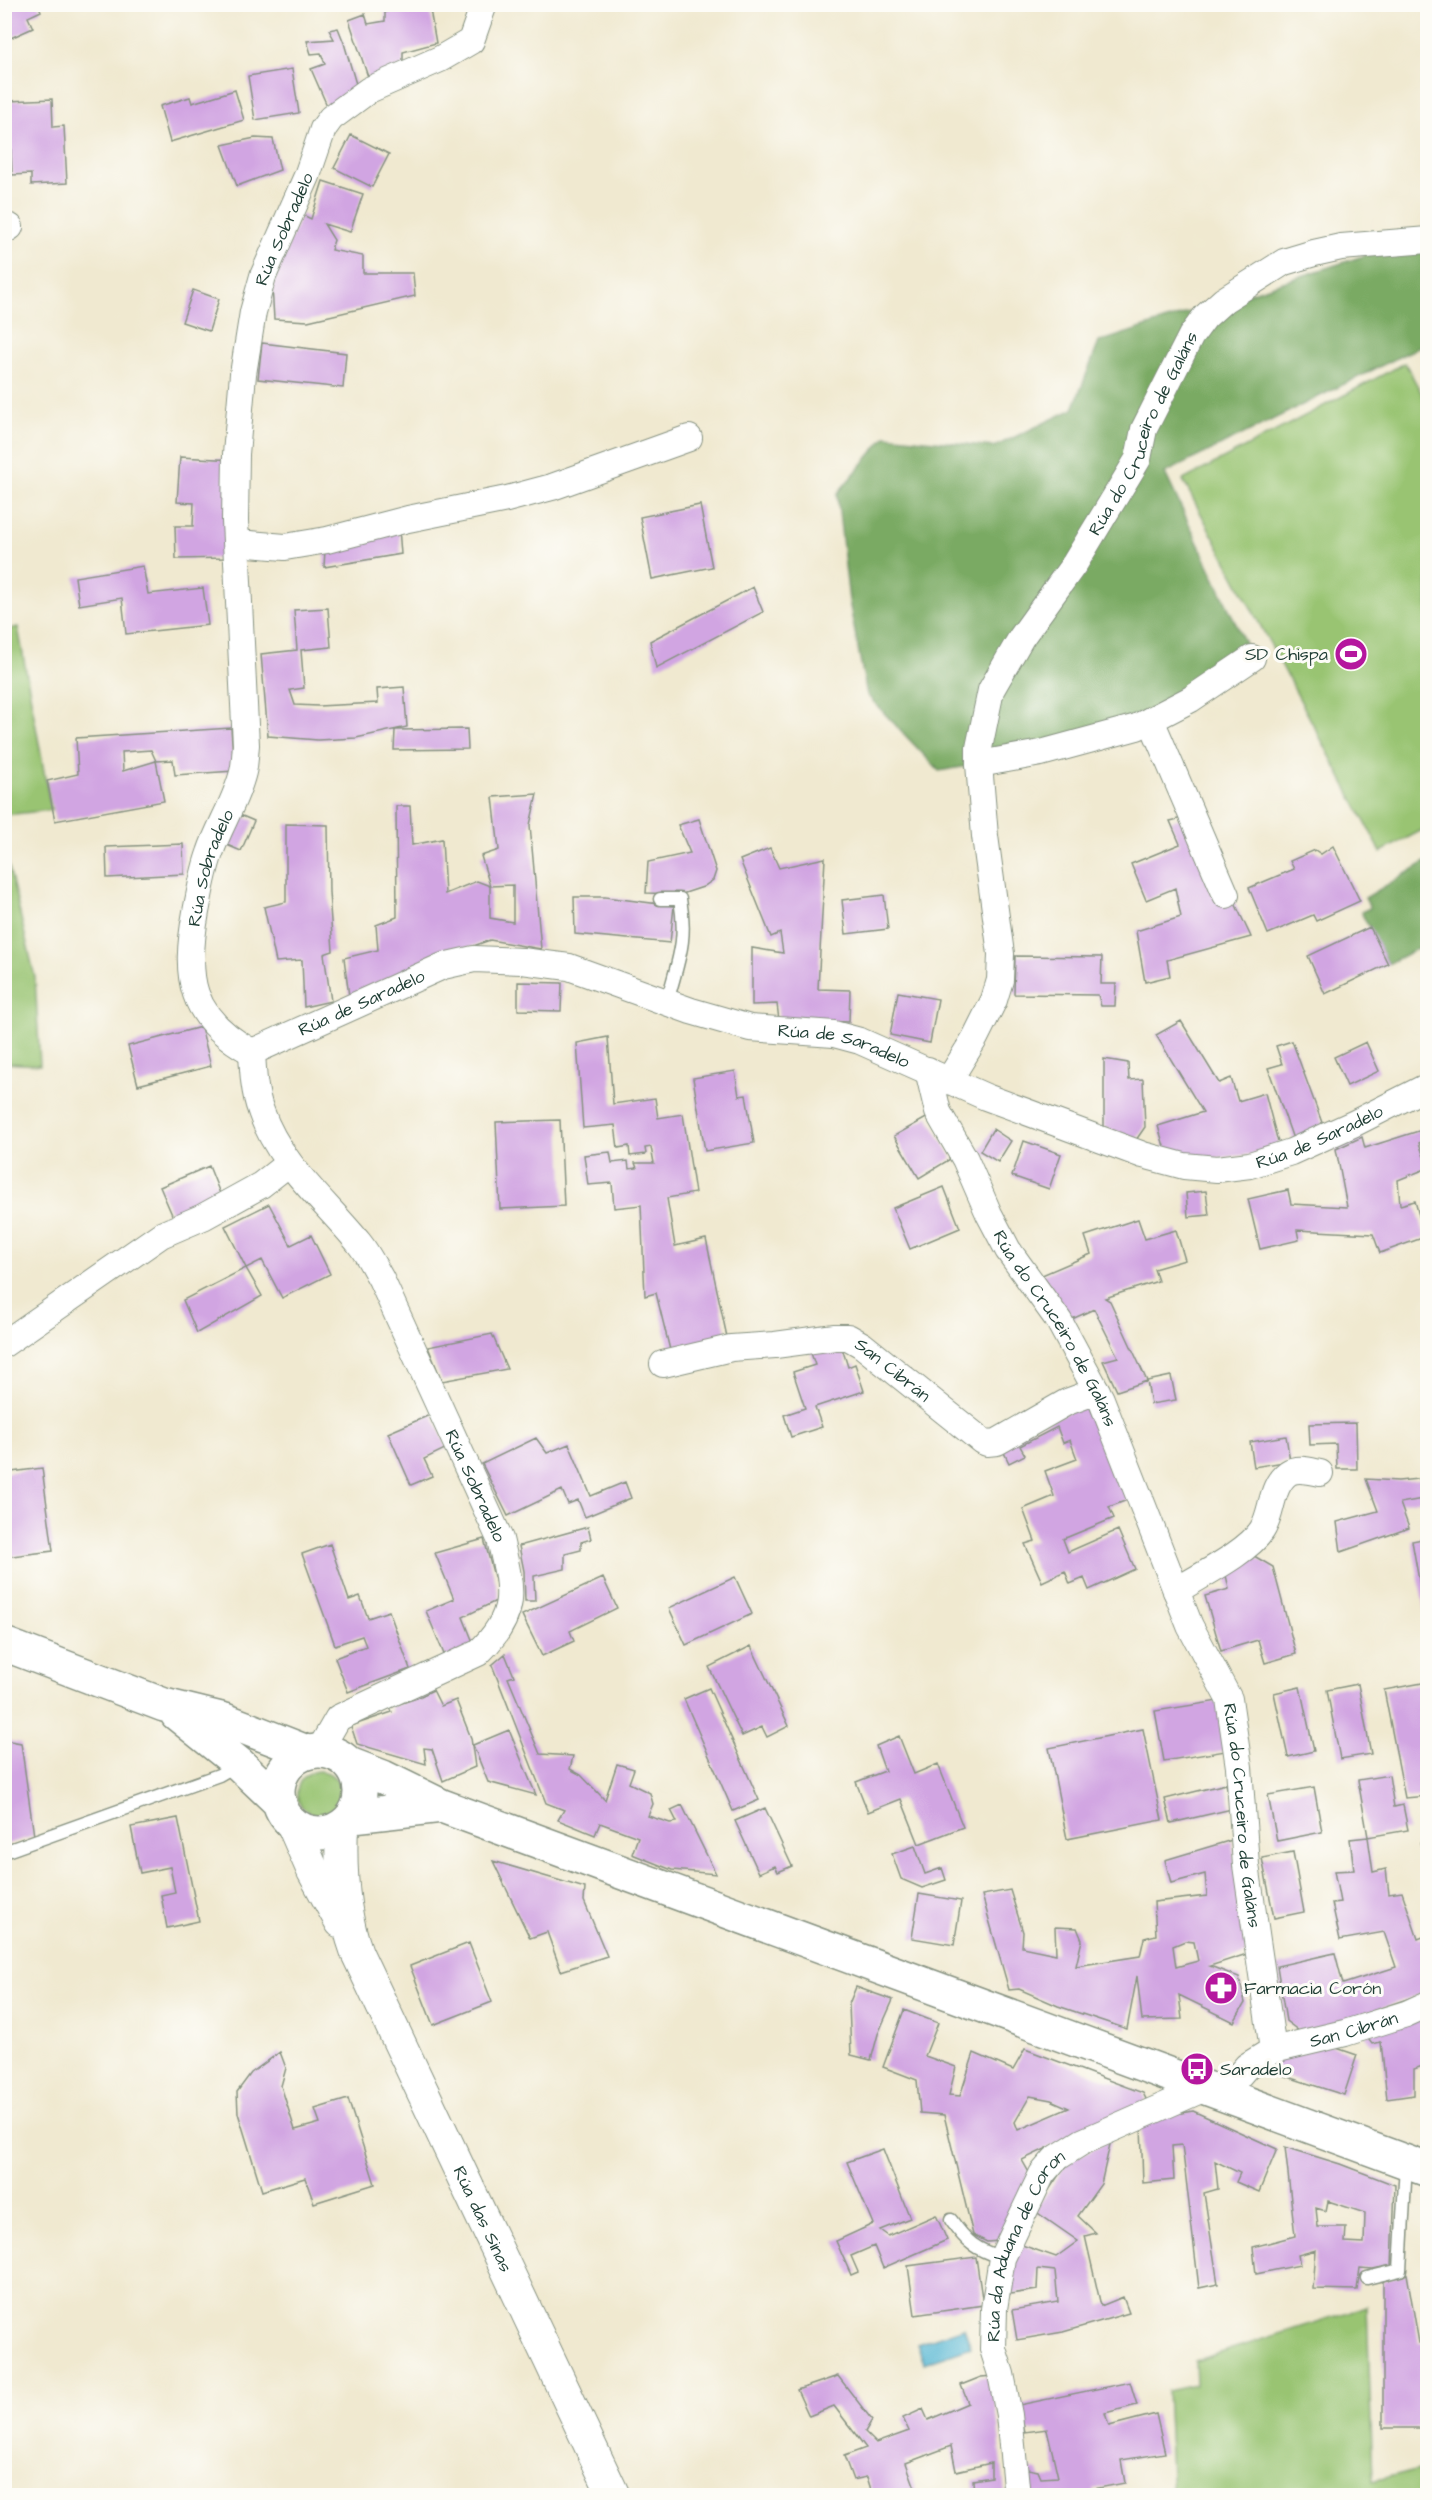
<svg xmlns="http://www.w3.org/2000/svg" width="1432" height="2500" viewBox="0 0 1432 2500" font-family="'Architects Daughter',sans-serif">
<rect width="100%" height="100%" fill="#fdfcf7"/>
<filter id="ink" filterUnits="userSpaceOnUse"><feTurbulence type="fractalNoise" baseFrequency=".0167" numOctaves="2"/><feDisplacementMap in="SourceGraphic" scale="12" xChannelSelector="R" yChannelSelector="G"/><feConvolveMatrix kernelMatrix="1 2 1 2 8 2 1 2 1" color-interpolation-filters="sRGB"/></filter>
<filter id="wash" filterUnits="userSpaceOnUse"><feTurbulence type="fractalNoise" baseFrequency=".008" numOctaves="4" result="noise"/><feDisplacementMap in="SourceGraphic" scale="24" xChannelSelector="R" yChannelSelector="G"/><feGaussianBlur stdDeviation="1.35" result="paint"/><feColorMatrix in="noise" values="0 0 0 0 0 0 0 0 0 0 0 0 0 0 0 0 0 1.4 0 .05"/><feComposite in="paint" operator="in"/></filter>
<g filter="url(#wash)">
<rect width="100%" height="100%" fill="#f0e9d0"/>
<path fill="#99c472" stroke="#5c8053" stroke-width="1.5" d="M1405,363L1428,405V827L1381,852L1183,480Z
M18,627L51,810L5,815V630Z
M5,851L35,977L40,1065L5,1063Z
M297 1793a22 22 0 1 1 44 0a22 22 0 1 1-44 0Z
M1367,2306L1373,2481L1427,2467V2495H1172L1167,2391L1196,2385L1195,2361Z"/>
<path fill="#7aaa64" stroke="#4c744c" stroke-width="1.5" d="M1427,240V343L1165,473L1252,658L1191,699L968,766L939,771L867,695L849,601L837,494L886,436L994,447L1073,409L1099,342L1400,244Z
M1427,861V964L1418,948L1388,964L1361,912L1370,908L1365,898Z"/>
<path fill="#53b5d2" stroke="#397983" stroke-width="1.5" d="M964,2328L971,2347L924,2363L917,2344Z"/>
<g id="blocks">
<path fill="#d1a5e2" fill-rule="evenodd" d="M4,4H38L41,11L28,17L33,28L4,41Z
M414,4H429L436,43L403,52V66L369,80L349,20L365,14L368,24L385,21V12Z
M338,28L344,43L358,91L328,108L311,69L325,64L321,53L311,54L307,41L334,39L329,30Z
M292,69L299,113L255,120L248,76Z
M235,90L244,120L170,142L160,106L190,97L192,103Z
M52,99L53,127L64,126L67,183L31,185V174L12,175L9,101Z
M351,135L389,154L372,187L334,168Z
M255,138L273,139L280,170L237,186L222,145Z
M323,181L363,194L350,232L324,224L334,240L331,250L363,256V273H413L415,296L308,321L274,319L272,286L301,214L311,219Z
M193,290L219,299L209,331L182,322Z
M262,343L346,353L343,388L258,379Z
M180,457L234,460L227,558L176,559L175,526H193L194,503L177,502Z
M700,505L712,567L652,579L640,517Z
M399,528L401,554L324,567L325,550Z
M143,566L148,594L203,588L208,625L126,634L122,598L79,605L75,577Z
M753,587L763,612L656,668L650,641Z
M328,608L331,647L301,650L304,688L290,690L295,705L318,706L378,703L377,689L404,687L407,727L356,738L318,740L268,736L261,654L297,650L294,610Z
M231,728L234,771L175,775L173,760L156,761L164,801L55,821L47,781L78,774L76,738ZM151,750L156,761L123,771L122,752Z
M467,729L468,749L394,750L395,730Z
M537,794L530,825L541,949L490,940L406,970L349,996L344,958L378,950L376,925L397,917L396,806H410L412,845L442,839L445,894L477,881L490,886V918L513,922V885L490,886L481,856L499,850L493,797Z
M240,815L254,821L241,851L227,845Z
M1186,817L1234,901L1251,937L1167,960L1170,976L1145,982L1136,931L1181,917L1175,888L1146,900L1131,864L1180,844L1170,821Z
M699,819L716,871L713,880L703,887L682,894L646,893L648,862L690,853L678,825Z
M286,824L328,825L329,892L333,951L324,954L331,1001L304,1007L302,960L276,962L264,907L286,902Z
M183,844L184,874L107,878L106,847Z
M1333,846L1360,901L1316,921L1313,915L1268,934L1249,888L1294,869L1290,861L1315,850L1321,854Z
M770,848L779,868L825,858L818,989L850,990L849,1022L779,1020L777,1004L752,1005V948L783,953L780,933L771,937L740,860Z
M884,895L888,929L846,934L842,900Z
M574,897H605L674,906L670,943L575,934Z
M1370,927L1388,964L1325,994L1308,956Z
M1015,956L1102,957L1101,984H1116L1115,1006H1101L1098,995L1014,994Z
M518,982L562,983L561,1011L518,1010Z
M898,992L938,999L930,1043L890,1035Z
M1181,1021L1219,1083L1231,1078L1238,1101L1265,1093L1279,1146L1254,1154L1214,1158L1166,1153L1158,1126L1203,1112L1156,1035Z
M201,1027L211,1066L138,1085L128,1046Z
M608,1037L613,1104L655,1098L658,1118L683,1114L695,1193L667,1198L675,1246L706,1239L727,1337L670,1350L656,1293L645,1296L641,1205L614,1208L612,1183L588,1185L584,1155L610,1152L612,1163L628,1161L629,1169L637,1168L635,1163H654L651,1147L645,1148L646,1154L630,1156L629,1146L618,1148L615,1125L583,1128L577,1043Z
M1292,1041L1324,1128L1293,1139L1268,1068L1282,1064L1276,1046Z
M1366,1042L1379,1071L1347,1086L1334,1057Z
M1104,1059L1128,1063L1129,1080L1143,1079L1145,1127L1136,1140L1104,1127Z
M735,1071L739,1096L746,1095L754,1143L705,1151L693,1078Z
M928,1117L952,1158L919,1178L894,1136Z
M560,1120L564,1206L500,1209L496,1122Z
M1428,1128V1139L1419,1143L1428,1168L1398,1180L1400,1205L1415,1201L1425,1237L1380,1253L1373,1234L1297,1230L1299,1240L1260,1249L1248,1199L1288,1190L1291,1204L1347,1207L1336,1149L1362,1137L1365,1148Z
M993,1129L1011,1141L998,1162L980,1151Z
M1024,1141L1061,1154L1049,1189L1012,1176Z
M209,1166L221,1196L173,1217L160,1187Z
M944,1187L960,1228L910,1249L893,1208Z
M1206,1191L1209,1215L1188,1217L1186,1193Z
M269,1204L291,1245L311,1235L330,1274L282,1298L262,1260L246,1268L262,1296L197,1333L183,1300L246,1268L225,1226Z
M1138,1219L1145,1239L1176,1230L1185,1260L1154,1269L1158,1281L1105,1298L1110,1301L1147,1381L1117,1391L1103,1361L1118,1357L1094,1309L1070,1320L1062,1304L1042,1275L1091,1254L1085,1236Z
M492,1334L507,1369L442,1381L428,1347Z
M831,1342L834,1351L842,1348L848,1367L855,1364L864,1391L815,1407L822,1427L791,1437L784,1415L805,1408L793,1372L815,1365L810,1350Z
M1171,1376L1176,1400L1151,1404L1147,1381Z
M1088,1403L1099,1429L1103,1427L1130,1499L1109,1507L1114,1518L1063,1539L1068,1552L1118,1530L1135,1569L1089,1590L1084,1578L1070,1584L1065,1571L1042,1582L1025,1544L1035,1541L1023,1509L1054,1496L1045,1471L1077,1459L1070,1440L1063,1443L1057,1427L1020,1446L1025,1455L1009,1463L1000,1444Z
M432,1414L447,1448L424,1459L432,1476L411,1485L388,1433Z
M1356,1423L1357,1469H1337L1336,1444L1310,1445L1309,1424Z
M1286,1436L1290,1461L1254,1467L1250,1442Z
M536,1438L547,1453L569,1444L591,1496L625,1482L631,1498L585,1517L578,1500L568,1504L562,1490L508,1516L482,1464Z
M42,1468L53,1551L4,1557V1473Z
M1428,1478V1498L1400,1503L1409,1528L1341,1552L1337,1522L1378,1511L1366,1479L1398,1481Z
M588,1527L591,1539L581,1542V1550L565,1554V1569L534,1576L535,1601H525L524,1571L519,1546Z
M1428,1538V1620H1426L1412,1541Z
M484,1539L500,1599L463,1617L475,1647L446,1659L426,1611L454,1599L435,1553Z
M330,1544L349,1600L360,1596L368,1618L389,1611L410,1669L348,1692L335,1658L366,1646L362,1636L335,1645L302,1554Z
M1249,1553L1273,1567L1296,1654L1265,1663L1258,1640L1221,1651L1205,1596L1229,1589L1224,1566Z
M735,1577L752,1614L686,1645L669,1608Z
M603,1578L617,1608L570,1631L574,1641L542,1656L522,1615Z
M751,1646L789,1726L767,1737L762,1727L742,1736L709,1667Z
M505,1654L514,1676L508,1678L540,1754L573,1756L570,1769L581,1775L605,1800L617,1764L634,1769L629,1783L650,1793L653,1804L648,1816L670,1823L677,1822L671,1810L682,1805L716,1874L672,1870L632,1854L638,1837L600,1823L595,1835L558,1820L564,1810L546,1803L492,1665Z
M1428,1682V1796L1405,1798L1384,1690Z
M1358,1684L1371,1754L1340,1759L1327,1690Z
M1300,1687L1314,1751L1288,1757L1274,1693Z
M709,1688L759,1800L733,1811L684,1699Z
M433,1690L441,1706L456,1700L471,1738L475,1767L443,1781L432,1749L424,1748L426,1764L357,1744L351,1726L392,1712L390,1707L417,1698Z
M1218,1701L1226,1751L1164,1761L1155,1711Z
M1143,1729L1162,1820L1067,1839L1049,1748Z
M509,1730L536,1795L488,1782L473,1745Z
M899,1736L914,1774L938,1764L963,1827L919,1844L901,1799L868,1812L856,1782L885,1771L876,1746Z
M4,1740L21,1743L34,1836L4,1845Z
M1389,1775L1394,1807L1403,1805L1408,1830L1368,1837L1358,1780Z
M1226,1784L1232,1809L1171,1823L1165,1799Z
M1314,1787L1322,1832L1277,1841L1268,1795Z
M765,1808L792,1866L778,1872L775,1866L759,1873L735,1821Z
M178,1818L199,1921L167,1928L161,1895L175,1892L170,1867L140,1873L131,1827Z
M1368,1837L1373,1872L1386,1869L1389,1894L1402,1892L1418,1939L1428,1935V1992L1303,2034L1286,2021L1277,1966L1335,1953L1343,1984L1396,1967L1384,1932L1340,1940L1332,1903L1340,1902L1334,1871L1354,1870L1350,1839Z
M1232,1840L1247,1954L1210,1966L1239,1977L1245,2003L1234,2022L1179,1995L1182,2019L1142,2020L1137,1976L1127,2029L1058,2006L1019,1989L1009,1990L982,1895L1010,1890L1023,1932L1022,1947L1056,1954L1055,1927L1077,1928L1082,1940L1076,1966L1140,1956L1144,1938L1156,1935L1154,1902L1207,1896L1205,1874L1171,1883L1165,1860ZM1185,1941L1194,1942L1198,1961L1176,1967L1173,1946Z
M1428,1841V1873L1426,1874L1420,1843Z
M915,1846L925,1874L942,1868L946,1880L922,1888L901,1879L892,1854Z
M1293,1852L1304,1912L1274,1918L1262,1858Z
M493,1861L585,1888L584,1901L607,1956L561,1971L547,1932L530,1938Z
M919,1894L961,1901L954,1945L912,1938Z
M469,1943L492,2002L433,2025L410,1966Z
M856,1987L893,2000L878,2034L871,2060L851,2055L849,2004Z
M904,2010L938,2023L925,2056L956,2067L949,2095L960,2096L974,2053L1013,2070L1025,2049L1143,2093L1146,2099L1139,2109L1085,2130L1022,2160L1031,2176L999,2241L987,2242L973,2235L944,2115L920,2113L917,2080L883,2067ZM1030,2096L1051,2100L1069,2108L1018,2130L1015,2122Z
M1428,2014V2064L1414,2069V2095L1387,2099L1381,2042L1372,2044L1365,2035Z
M1322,2043L1357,2055L1344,2095L1275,2073L1273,2061Z
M280,2052L286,2068L281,2086L295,2130L320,2123L315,2109L348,2099L375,2184L314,2203L305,2178L262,2191L238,2113L237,2092L251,2073Z
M1193,2111L1277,2149L1259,2192L1236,2182L1240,2173L1215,2161L1218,2189L1204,2193L1218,2284L1199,2288L1182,2145L1172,2146L1174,2180L1143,2183L1141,2125L1158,2117Z
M1111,2140L1101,2184L1078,2216L1096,2233L1085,2236L1101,2306L1123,2297L1129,2313L1063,2332L1017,2340L1012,2310L1058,2302L1055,2271L1038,2269L1037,2290L1003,2295L1019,2244L1056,2257L1078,2241L1035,2211L1068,2161Z
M1285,2147L1340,2164L1395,2185L1392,2265L1373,2269L1360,2268L1357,2290L1313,2289L1316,2250L1298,2255L1300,2265L1256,2274L1253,2247L1295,2236ZM1328,2201L1365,2213L1364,2243L1345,2242L1346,2227H1318L1316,2208L1326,2211Z
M883,2149L910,2218L880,2230L888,2236L936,2215L947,2240L883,2268L874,2246L851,2256L858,2272L851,2275L836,2241L873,2224L847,2162Z
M976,2257L983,2305L915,2315L908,2266Z
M1407,2274L1419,2343H1428V2428H1383V2281Z
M838,2376L872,2420L865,2432L876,2443L909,2431L903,2418L923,2409L928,2420L968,2403L961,2385L981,2377L993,2376L1005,2496H974L973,2480L991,2477V2463L956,2471L951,2446L906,2463L918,2496H873L867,2477L853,2480L844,2456L866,2448L834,2406L809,2416L797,2390Z
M1130,2382L1137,2405L1105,2413L1109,2426L1156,2414L1165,2453L1121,2460L1125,2483L1093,2489L1094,2496H1029L1025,2475L1028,2469L1038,2471L1041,2478L1058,2477L1047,2429L1025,2432L1019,2405Z"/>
</g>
</g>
<g filter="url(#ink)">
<use href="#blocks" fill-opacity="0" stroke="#889382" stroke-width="1.5"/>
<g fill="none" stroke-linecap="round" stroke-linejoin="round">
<defs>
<path id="service" d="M660,899H680C688,943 677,962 667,1003
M4,1852L219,1775L236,1765
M951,2220C967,2243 975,2249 1002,2258
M1367,2278L1400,2270L1406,2164"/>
<g id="minor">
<path d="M4,231L10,227"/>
<path d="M237,543L285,547L327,540L408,519L507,499L552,487L689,438"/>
<path d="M1151,720L1226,895"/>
<path d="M979,764L1041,753L1137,727L1191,699L1252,658"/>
<path id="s1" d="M252,1052L443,966L474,959L522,961L569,967L691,1011L750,1028L834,1034L860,1041L986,1097L1143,1155L1184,1166L1217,1169L1250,1165L1291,1152L1355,1123L1428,1086"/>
<path id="s2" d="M252,1052C189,1018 184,977 196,912C200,892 203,872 210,853C219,826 236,801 243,772C245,764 245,754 246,745L235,521L236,454L243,374L253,312L263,276L307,176L323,129L331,118L369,90L440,59L471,41L484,4"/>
<path id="s3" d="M252,1052C253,1072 254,1092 261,1111C279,1164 325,1201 359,1243C368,1254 374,1267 381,1279L500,1539C512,1590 519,1614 478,1653L338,1718L319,1751"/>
<path id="s4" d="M928,1070L938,1112L965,1159L989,1214L1008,1250L1059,1321L1101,1399L1190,1626L1229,1699L1239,1767L1246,1865L1273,2050"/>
<path id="s5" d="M949,1080L975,1038L994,1000L1000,980L1001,954L985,836L979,764V748L991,690L1021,638L1075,563L1138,459L1144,429L1191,336L1205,317L1224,300L1284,262L1314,253L1341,247L1428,240"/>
<path d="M4,1344L161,1235L203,1217L261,1185L289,1163"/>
<path id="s6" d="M663,1364L731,1348L775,1345L835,1337H848L862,1345L982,1441L987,1443L997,1442L1067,1402L1097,1391"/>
<path d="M1176,1591C1199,1576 1247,1553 1262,1530C1273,1513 1270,1486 1288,1473C1297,1467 1310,1471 1320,1473"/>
<path id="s7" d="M1222,2095L1247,2066L1273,2050L1345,2033L1406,2014L1428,2004"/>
<path id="s8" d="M1017,2496L1009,2415L1001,2374L993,2349L994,2309L1002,2258L1042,2174L1055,2159L1082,2142L1205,2088"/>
</g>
<g id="tertiary">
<path d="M292,1823L313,1871L341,1922"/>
<path id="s9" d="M342,1826C340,1869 342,1912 357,1953L614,2496"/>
</g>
<path id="primary" d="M4,1644L164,1705L225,1720L307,1752
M177,1714L238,1763L280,1803
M278 1792a41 41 0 1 1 82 0a41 41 0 1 1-82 0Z
M349,1764L383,1777L442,1806L1428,2170
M353,1816L442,1806"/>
</defs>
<use href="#service" stroke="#889382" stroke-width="15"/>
<use href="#minor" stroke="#889382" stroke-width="28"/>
<use href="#tertiary" stroke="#889382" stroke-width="34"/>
<use href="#primary" stroke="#889382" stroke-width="36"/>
<use href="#service" stroke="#fff" stroke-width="12"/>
<use href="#minor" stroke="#fff" stroke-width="26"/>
<use href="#tertiary" stroke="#fff" stroke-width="32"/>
<use href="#primary" stroke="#fff" stroke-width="33"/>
</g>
</g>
<defs>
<symbol id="stadium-disc" viewBox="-11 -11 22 22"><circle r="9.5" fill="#b5179e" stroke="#fdfcf7"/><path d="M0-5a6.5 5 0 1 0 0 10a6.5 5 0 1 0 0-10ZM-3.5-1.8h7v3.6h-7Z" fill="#fff"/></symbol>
<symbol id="pharmacy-disc" viewBox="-11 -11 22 22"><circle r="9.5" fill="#b5179e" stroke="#fdfcf7"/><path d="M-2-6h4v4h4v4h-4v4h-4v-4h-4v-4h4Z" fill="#fff"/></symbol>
<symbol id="bus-disc" viewBox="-11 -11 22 22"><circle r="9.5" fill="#b5179e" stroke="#fdfcf7"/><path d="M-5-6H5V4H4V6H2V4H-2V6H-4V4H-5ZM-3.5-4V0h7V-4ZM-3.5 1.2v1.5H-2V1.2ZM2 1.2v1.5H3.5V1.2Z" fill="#fff"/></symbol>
</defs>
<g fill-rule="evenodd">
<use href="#stadium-disc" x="1332" y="635" width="38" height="38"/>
<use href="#pharmacy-disc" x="1202" y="1969" width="38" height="38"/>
<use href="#bus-disc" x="1178" y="2050" width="38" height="38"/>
</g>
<g text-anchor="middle" stroke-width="6" stroke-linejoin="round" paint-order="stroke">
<g font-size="18" fill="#1f3d34" stroke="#fdfcf7">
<text dy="6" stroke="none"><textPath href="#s2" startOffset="864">Rúa Sobradelo</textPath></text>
<text dy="6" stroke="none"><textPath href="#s5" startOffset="705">Rúa do Cruceiro de Galáns</textPath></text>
<text dy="6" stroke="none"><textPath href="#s2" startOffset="212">Rúa Sobradelo</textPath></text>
<text dy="6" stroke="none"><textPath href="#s1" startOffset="120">Rúa de Saradelo</textPath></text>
<text dy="6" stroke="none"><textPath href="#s1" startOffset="624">Rúa de Saradelo</textPath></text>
<text dy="6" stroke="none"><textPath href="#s1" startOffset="1128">Rúa de Saradelo</textPath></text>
<text dy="6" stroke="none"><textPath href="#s4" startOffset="290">Rúa do Cruceiro de Galáns</textPath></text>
<text dy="6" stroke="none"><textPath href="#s6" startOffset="243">San Cibrán</textPath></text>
<text dy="6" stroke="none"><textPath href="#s3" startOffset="495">Rúa Sobradelo</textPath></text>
<text dy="6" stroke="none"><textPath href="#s4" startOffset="818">Rúa do Cruceiro de Galáns</textPath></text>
<text dy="6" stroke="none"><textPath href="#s7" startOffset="152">San Cibrán</textPath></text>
<text dy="6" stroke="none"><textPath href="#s9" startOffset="423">Rúa das Sinas</textPath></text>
<text dy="6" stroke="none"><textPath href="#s8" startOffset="260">Rúa da Aduana de Coron</textPath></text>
</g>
<g font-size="18" fill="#1f3d34" stroke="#fdfcf7" text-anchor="start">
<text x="1328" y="660" text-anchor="end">SD Chispa</text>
<text x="1244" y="1994">Farmacia Corón</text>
<text x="1220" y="2075">Saradelo</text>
</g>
</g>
<rect width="1432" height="2500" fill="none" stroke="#fdfcf7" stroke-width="24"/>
</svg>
